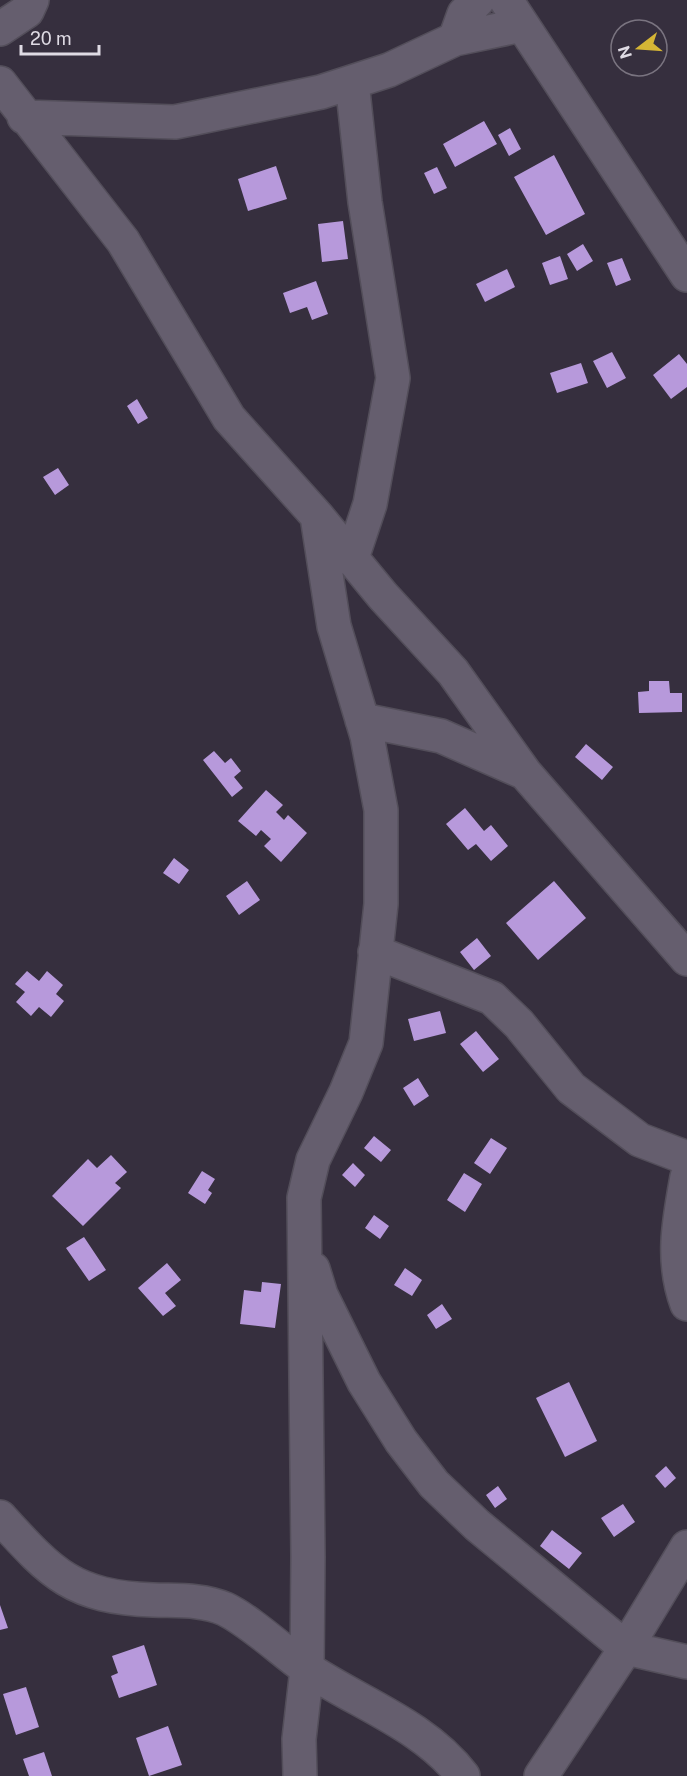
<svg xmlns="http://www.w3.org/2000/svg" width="687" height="1776" viewBox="0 0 687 1776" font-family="'Public Sans',sans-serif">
<rect width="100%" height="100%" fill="#362f3e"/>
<path fill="#b799db" d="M484,121L497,144L455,167L443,144Z
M510,128L521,149L509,156L498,135Z
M554,155L585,214L546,235L514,177Z
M276,166L287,199L248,211L238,179Z
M437,167L447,188L434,194L424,173Z
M343,221L348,259L322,262L318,224Z
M583,244L593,261L577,271L567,254Z
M560,256L568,279L550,285L542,263Z
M622,258L631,280L616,286L607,263Z
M507,269L515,287L485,302L476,284Z
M316,281L328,314L312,320L307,307L290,313L283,293Z
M612,352L626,378L607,388L593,361Z
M679,354L687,364V387L671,399L653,375Z
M581,363L588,383L557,393L550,373Z
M137,399L148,418L138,424L127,406Z
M58,468L69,485L55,495L43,477Z
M649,681H669L670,693H682V712L639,713L638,692L649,691Z
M586,744L613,767L602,780L575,757Z
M214,751L225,763L231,758L241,771L234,777L243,788L232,797L203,760Z
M266,790L283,805L276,812L284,820L288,815L307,833L281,862L264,846L271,839L261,830L256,836L238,821Z
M465,808L484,831L491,825L508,846L491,861L476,844L468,850L446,824Z
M174,858L189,870L179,884L163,873Z
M247,881L260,900L239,915L226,896Z
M554,881L586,918L538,960L506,923Z
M477,938L491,956L474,970L460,952Z
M27,971L39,981L47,971L63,985L56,994L64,1001L51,1017L39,1007L31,1016L16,1002L25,992L15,984Z
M440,1011L446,1033L414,1041L408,1019Z
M476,1031L499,1059L483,1072L460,1044Z
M418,1078L429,1096L414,1106L403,1088Z
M374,1136L391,1150L381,1162L364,1148Z
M491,1138L507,1148L490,1174L474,1163Z
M111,1155L127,1172L115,1183L121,1188L83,1226L52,1196L88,1159L97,1168Z
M353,1163L365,1175L355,1187L342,1175Z
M202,1171L215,1179L208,1190L212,1193L205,1204L188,1193Z
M464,1173L482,1184L465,1212L447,1200Z
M374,1215L389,1226L380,1239L365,1228Z
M84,1237L106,1270L89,1281L66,1248Z
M167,1263L181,1280L165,1293L176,1306L163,1316L138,1288Z
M405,1268L422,1280L412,1296L394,1285Z
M262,1282L281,1284L275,1328L240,1324L244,1290L261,1292Z
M442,1304L452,1319L436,1329L427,1315Z
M569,1382L597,1441L565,1457L536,1398Z
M666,1466L676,1478L665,1488L655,1476Z
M498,1486L507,1499L495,1508L486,1495Z
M623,1504L635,1522L614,1537L601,1518Z
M552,1530L582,1553L569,1569L540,1546Z
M0,1605L8,1628L0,1630Z
M144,1645L157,1685L119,1698L111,1676L118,1673L112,1656Z
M26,1687L39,1727L16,1735L3,1694Z
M168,1726L182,1765L149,1776L136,1738Z
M44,1752L52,1776H29L23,1759Z"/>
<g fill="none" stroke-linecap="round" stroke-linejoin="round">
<defs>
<path id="minor" d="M506,0L687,275
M0,29L27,11L32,0
M455,39L464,14L478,0
M0,83L123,241L229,418L317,516L383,596L453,672L525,773L687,959
M24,117L175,122L195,118L321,92L389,70L455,39L522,25
M352,558L370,504L393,378L365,202L352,82
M362,720L441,736L523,772
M375,952L492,998L519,1024L571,1088L640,1140L687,1158
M687,1177C679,1221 671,1261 687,1304
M313,1269L321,1295L364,1382L401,1441L434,1484L477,1525L626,1648L687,1662
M0,1517C52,1574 72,1597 153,1600C177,1601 202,1599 225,1609C250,1621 282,1651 306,1668C358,1703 424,1725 463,1776
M300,1776L299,1739L307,1669L308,1557L304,1198L313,1160L346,1092L366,1043L381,904V810L367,736L334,626L317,516
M541,1776L626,1648L687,1547"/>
</defs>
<use href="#minor" stroke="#534e5a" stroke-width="36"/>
<use href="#minor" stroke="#655e6e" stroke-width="33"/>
</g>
<g transform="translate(639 48) rotate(253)"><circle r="28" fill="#362f3e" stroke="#7a7480" stroke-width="1.5"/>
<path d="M0-4.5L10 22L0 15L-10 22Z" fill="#d5b535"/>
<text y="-9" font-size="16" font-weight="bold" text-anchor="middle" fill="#dfdbe4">N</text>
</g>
<path d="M21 45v9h78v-9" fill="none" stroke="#dfdbe4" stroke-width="3"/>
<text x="30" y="45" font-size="18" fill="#dfdbe4" stroke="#362f3e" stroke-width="4.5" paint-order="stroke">20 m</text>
</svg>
